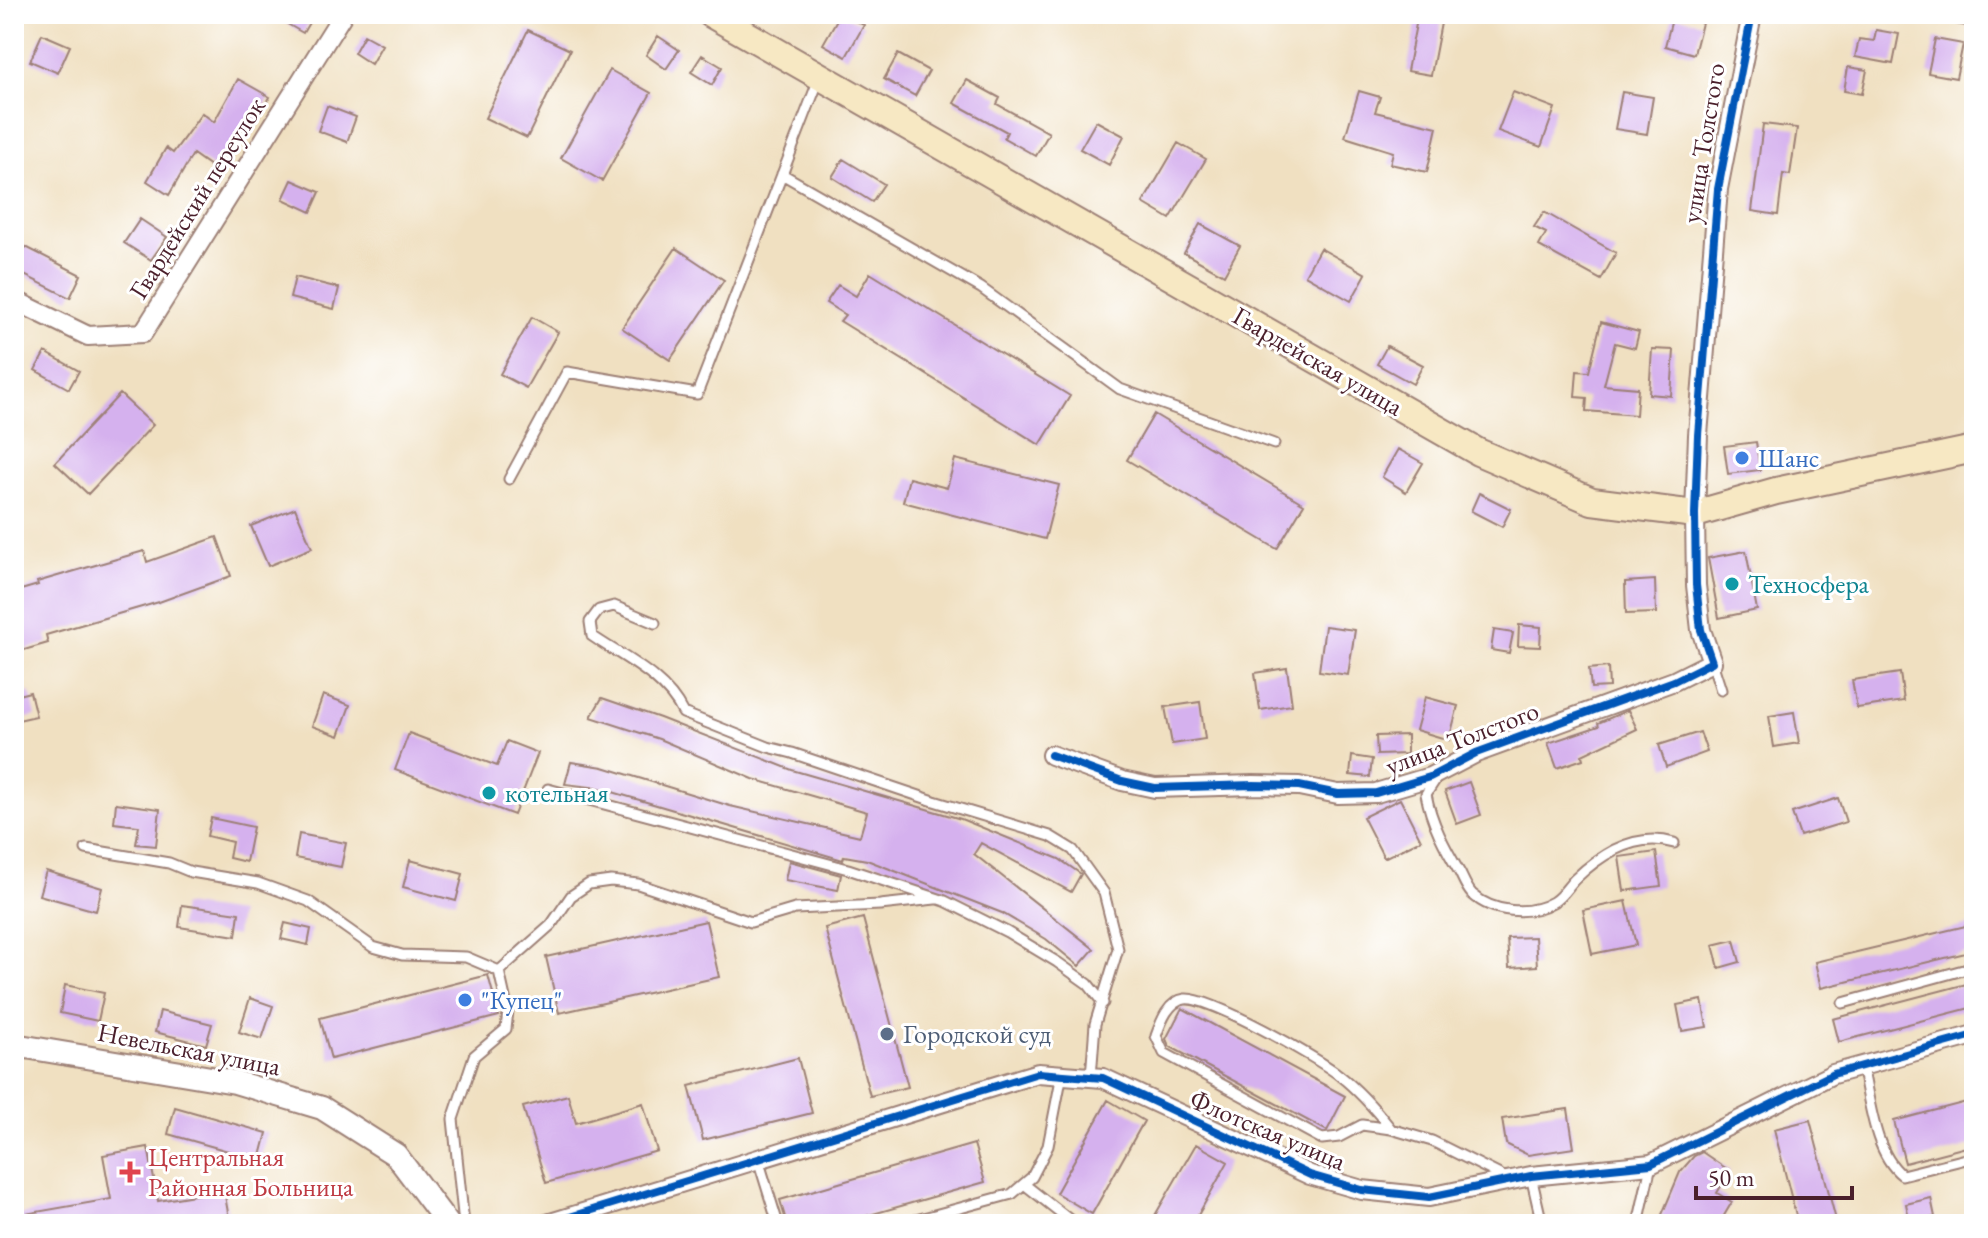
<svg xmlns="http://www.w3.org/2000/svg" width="1988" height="1238" viewBox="0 0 1988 1238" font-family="'EB Garamond',serif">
<rect width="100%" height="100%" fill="#fff"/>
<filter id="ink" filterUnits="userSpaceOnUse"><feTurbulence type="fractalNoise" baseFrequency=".0125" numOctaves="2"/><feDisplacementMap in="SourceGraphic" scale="16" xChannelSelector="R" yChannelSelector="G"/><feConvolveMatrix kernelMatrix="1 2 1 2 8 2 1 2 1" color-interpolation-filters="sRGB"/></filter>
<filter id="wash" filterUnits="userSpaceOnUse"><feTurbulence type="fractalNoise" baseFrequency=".006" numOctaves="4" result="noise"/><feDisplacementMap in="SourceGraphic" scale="32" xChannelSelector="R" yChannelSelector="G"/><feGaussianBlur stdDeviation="1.8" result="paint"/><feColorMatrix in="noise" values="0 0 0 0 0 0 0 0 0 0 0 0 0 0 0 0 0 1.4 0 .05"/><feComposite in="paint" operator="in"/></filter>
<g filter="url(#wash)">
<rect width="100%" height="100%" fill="#f0e0c1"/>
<g id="blocks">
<path fill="#d5b1ee" d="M270,14H314L303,33Z
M840,14L864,25L846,57L823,44Z
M1673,15L1702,23L1694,54L1665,46Z
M1417,19L1441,23L1431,75L1407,71Z
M528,30L570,50L527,138L485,118Z
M1876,30L1899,34L1893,64L1855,57L1859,39L1874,41Z
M42,34L70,46L58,73L30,61Z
M364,35L382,45L371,64L354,53Z
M658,36L679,50L666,69L646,55Z
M1935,39L1963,44L1956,78L1928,73Z
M898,54L929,71L915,96L884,79Z
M702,55L722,67L712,85L691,72Z
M1848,67L1867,70L1862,94L1844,91Z
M610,70L651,93L602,181L561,158Z
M238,79L270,97L256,120L251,117L213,168L193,154L169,195L147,181L166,148L173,153L202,113L214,122Z
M967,80L1000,98L997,104L1049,133L1036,156L1004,138L1007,132L954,103Z
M1359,91L1380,97L1375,112L1437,127L1427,172L1390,164L1393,152L1345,137Z
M1513,92L1555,108L1541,147L1498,131Z
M1622,92L1653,97L1647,134L1615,129Z
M327,106L356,117L347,142L318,131Z
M1096,121L1124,136L1109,165L1080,149Z
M1763,124L1797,128L1790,175L1783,174L1778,215L1752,211Z
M1178,143L1206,159L1170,219L1143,203Z
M843,159L884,184L872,202L832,177Z
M292,180L320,192L311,212L283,199Z
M1544,212L1616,253L1601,280L1539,246L1546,233L1534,227Z
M140,219L167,237L151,260L124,243Z
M1200,224L1240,246L1224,275L1184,253Z
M14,241L81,275L70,298L14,270Z
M676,248L724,280L670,360L622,328Z
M1320,248L1366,274L1351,301L1305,275Z
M870,273L1070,396L1040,445L840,321L845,315L826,303L838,285L856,296Z
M295,277L339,288L334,309L290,298Z
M532,317L558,332L526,388L500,374Z
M1601,322L1639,332L1635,348L1615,343L1604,385L1638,388L1636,415L1586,411L1587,398L1575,397L1577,371L1589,372Z
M1387,346L1423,365L1413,384L1377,364Z
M1652,349L1674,350L1671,396L1649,394Z
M45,352L79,371L69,389L35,370Z
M120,394L153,425L88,494L55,463Z
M1154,414L1304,504L1277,549L1127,460Z
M1756,442L1760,470L1728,474L1724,446Z
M1398,449L1423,463L1406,492L1382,477Z
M955,459L1059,485L1045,539L903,502L909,478L947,488Z
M1479,493L1511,509L1502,527L1471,511Z
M295,508L312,548L268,566L251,526Z
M217,537L231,576L159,602L46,635L48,643L14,653V592L38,585L37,582L144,551L147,562Z
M1746,551L1757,610L1719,618L1708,558Z
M1655,580L1656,613L1626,614L1625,582Z
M1519,625L1541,627L1540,647L1518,646Z
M1325,626L1355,630L1348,675L1319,671Z
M1494,630L1513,633L1509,653L1491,650Z
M1608,667L1609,687L1591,688L1589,669Z
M1287,668L1292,705L1260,710L1255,673Z
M1900,673L1904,701L1857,708L1852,680Z
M30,692L36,716L14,721V696Z
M323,695L350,705L339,736L312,726Z
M1425,697L1458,706L1449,740L1416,730Z
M602,698L660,718L792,770L961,819L1059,859L1081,874L1071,892L981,843L974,854L1094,949L1079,966L1046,939L1002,913L867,860L844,856L843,860L599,788L565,784L571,762L603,767L730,806L860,836L867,812L753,779L659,739L591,717Z
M1200,702L1205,739L1172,744L1165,707Z
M1628,710L1637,729L1582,755L1583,759L1557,768L1548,743L1599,726L1598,723Z
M1794,712L1799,743L1774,747L1769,716Z
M1700,732L1707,752L1666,767L1659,745Z
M409,733L497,766L507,741L538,753L514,815L395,770Z
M1407,735V754L1377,755L1376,736Z
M1352,756L1372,759L1370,777L1350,775Z
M1469,782L1481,815L1457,824L1445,791Z
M1838,798L1846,822L1800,836L1792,813Z
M1400,799L1421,840L1384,858L1363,817Z
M116,803L160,809L156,846L136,844L139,826L114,823Z
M211,818L253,827L246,862L229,858L232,842L207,836Z
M299,834L346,843L341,867L295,858Z
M1656,852L1661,886L1624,891L1619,857Z
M410,860L463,874L456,901L403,887Z
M789,861L841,875L838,890L785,880Z
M46,871L102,888L96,911L39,895Z
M1626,901L1636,945L1592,954L1583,910Z
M182,905L239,913L236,936L179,927Z
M863,918L908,1087L870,1096L825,928Z
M706,921L719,977L559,1013L546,957Z
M285,923L311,929L308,945L281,939Z
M1974,924V951L1821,988L1815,962Z
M1535,937L1537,966L1509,968L1507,938Z
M1734,940L1740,962L1719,968L1713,945Z
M488,975L499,1016L331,1059L320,1018Z
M1974,982V1007L1839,1042L1833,1019Z
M65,985L104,993L98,1021L60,1013Z
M250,998L273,1006L262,1039L239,1032Z
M1702,1000L1707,1027L1682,1031L1677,1005Z
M1182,1008L1345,1096L1327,1131L1169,1046L1166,1039Z
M160,1011L212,1024L206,1045L155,1032Z
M798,1058L812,1113L703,1140L689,1086Z
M568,1095L576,1123L643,1103L657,1151L546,1183L523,1107Z
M1108,1100L1144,1121L1092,1214L1056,1193Z
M1974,1100V1145L1905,1163L1894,1121Z
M175,1107L267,1133L260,1160L168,1134Z
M1568,1109L1574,1148L1528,1155L1506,1144L1502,1119Z
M1810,1120L1837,1224H1798L1774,1129Z
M974,1144L985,1182L838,1224H787L780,1200Z
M1196,1144L1228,1162L1193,1224H1150Z
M148,1147L158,1201L224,1190L230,1224H19V1215L111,1199L103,1155Z
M1702,1152L1730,1171L1717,1193L1732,1202L1719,1224H1658L1680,1172L1694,1156Z
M1931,1198L1935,1217L1910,1222L1906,1204Z"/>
</g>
</g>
<g filter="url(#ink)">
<use href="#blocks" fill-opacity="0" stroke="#9d8076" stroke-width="2"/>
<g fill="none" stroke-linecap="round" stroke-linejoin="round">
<defs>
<path id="service" d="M782,174L981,288L1120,389L1274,444
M509,479L567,372L697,394L819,79
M655,623L614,606L599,610L590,622L592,636C624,658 665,676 683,713L768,747L792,753L934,801L1050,836L1073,850L1104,893L1118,949L1095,1024L1091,1077
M1712,662L1721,690
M1437,777L1426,794C1431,822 1445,848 1460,873C1463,879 1467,889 1472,894C1493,913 1529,916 1553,902C1562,897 1568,886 1575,879C1601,854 1636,832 1674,843
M548,789L848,869L945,901L1007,932L1057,962L1088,984L1103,1003
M86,849L169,863L191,872L258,883L308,901L373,947L402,955L466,957L499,971L508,1011L506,1029L474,1056L453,1119L464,1224
M499,971L551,925L571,896L589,884L611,881L638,884L751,922L795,909L880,905L935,899
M1843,1003L1974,967
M1862,1066C1870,1100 1874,1153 1902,1175L1974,1157
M1391,1129C1376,1110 1358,1090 1339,1075C1318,1058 1209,996 1185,999C1168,1001 1161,1022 1156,1036L1164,1053L1322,1139L1339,1137L1362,1125L1391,1129L1432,1141L1508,1179
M758,1159L778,1224
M1531,1176L1542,1224
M1024,1184L1075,1224
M901,1224L1012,1194L1032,1177L1048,1146L1062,1074
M1638,1224L1651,1165"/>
<path id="minor" d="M1955,14L1974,17
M14,300L88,336L143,333L343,14
M1051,755L1122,781L1155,788L1253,785L1299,786L1338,794L1376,793L1430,777L1476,753L1674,681L1712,662L1701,630L1696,585L1695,514L1698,435L1718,189L1752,14
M547,1224L1038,1073L1103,1078L1310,1175L1362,1190L1429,1197L1531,1176L1651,1164L1833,1074L1974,1035"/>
<path id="tertiary" d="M14,1045L235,1082L322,1108L396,1155L448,1224"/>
<path id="secondary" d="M711,14L1478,452L1592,501L1695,514L1776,491L1974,449"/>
</defs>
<use href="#service" stroke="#9d8076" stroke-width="13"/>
<use href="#minor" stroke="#9d8076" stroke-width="22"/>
<use href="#tertiary" stroke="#9d8076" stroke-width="26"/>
<use href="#secondary" stroke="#9d8076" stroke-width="30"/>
<use href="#service" stroke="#fff" stroke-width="9"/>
<use href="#minor" stroke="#fff" stroke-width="18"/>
<use href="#tertiary" stroke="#fff" stroke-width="22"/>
<use href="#secondary" stroke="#f7e8c3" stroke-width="26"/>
<defs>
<path id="cycleway" d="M1051,755L1122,781L1155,788L1253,785L1299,786L1338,794L1376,793L1430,777L1476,753L1674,681L1712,662L1701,630L1696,585L1695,514L1698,435L1718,189L1752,14
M547,1224L1038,1073L1103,1078L1310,1175L1362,1190L1429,1197L1531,1176L1651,1164L1833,1074L1974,1035"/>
</defs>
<use href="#cycleway" stroke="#fff" stroke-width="13"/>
<use href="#cycleway" stroke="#0057b8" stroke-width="8"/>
</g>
</g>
<g fill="#3f7fe0" stroke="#fff" stroke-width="3">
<circle cx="1742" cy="458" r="8"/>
<circle cx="465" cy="1000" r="8"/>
</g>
<g fill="#0f9aa8" stroke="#fff" stroke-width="3">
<circle cx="1732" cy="584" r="8"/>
<circle cx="489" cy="793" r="8"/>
</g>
<circle fill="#5c6f8a" stroke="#fff" stroke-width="3" cx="887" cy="1034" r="8"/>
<path fill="#e0444e" stroke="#fff" stroke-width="3" d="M126 1160h8v8h8v8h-8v8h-8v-8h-8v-8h8z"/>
<g text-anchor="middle" stroke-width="6" stroke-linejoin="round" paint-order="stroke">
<g font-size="26" fill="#4a1f2b" stroke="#fff">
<text transform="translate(1703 143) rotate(-81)" y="9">улица Толстого</text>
<text transform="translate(197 198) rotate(-58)" y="9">Гвардейский переулок</text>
<text transform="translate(1318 361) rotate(30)" y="9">Гвардейская улица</text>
<text transform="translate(1462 738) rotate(-21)" y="9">улица Толстого</text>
<text transform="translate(189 1049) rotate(11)" y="9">Невельская улица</text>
<text transform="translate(1268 1130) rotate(23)" y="9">Флотская улица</text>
</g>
<g font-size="26" fill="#366cbe" stroke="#fff" text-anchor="start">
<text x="1758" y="467">Шанс</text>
<text x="481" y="1009">"Купец"</text>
</g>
<g font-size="26" fill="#0d838f" stroke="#fff" text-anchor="start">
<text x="1748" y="593">Техносфера</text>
<text x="505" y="802">котельная</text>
</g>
<g font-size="26" fill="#4e5e75" stroke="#fff" text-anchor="start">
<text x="903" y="1043">Городской суд</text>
</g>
<g font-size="26" fill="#be3a42" stroke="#fff" text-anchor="start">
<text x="148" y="1166">Центральная<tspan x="148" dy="30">Районная Больница</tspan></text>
</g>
</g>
<rect width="1988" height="1238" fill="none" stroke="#fff" stroke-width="48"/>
<path d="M1696 1186v12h156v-12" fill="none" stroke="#4a1f2b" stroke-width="4"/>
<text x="1708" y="1186" font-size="24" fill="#4a1f2b" stroke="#ffffff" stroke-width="6" paint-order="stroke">50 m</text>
</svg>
